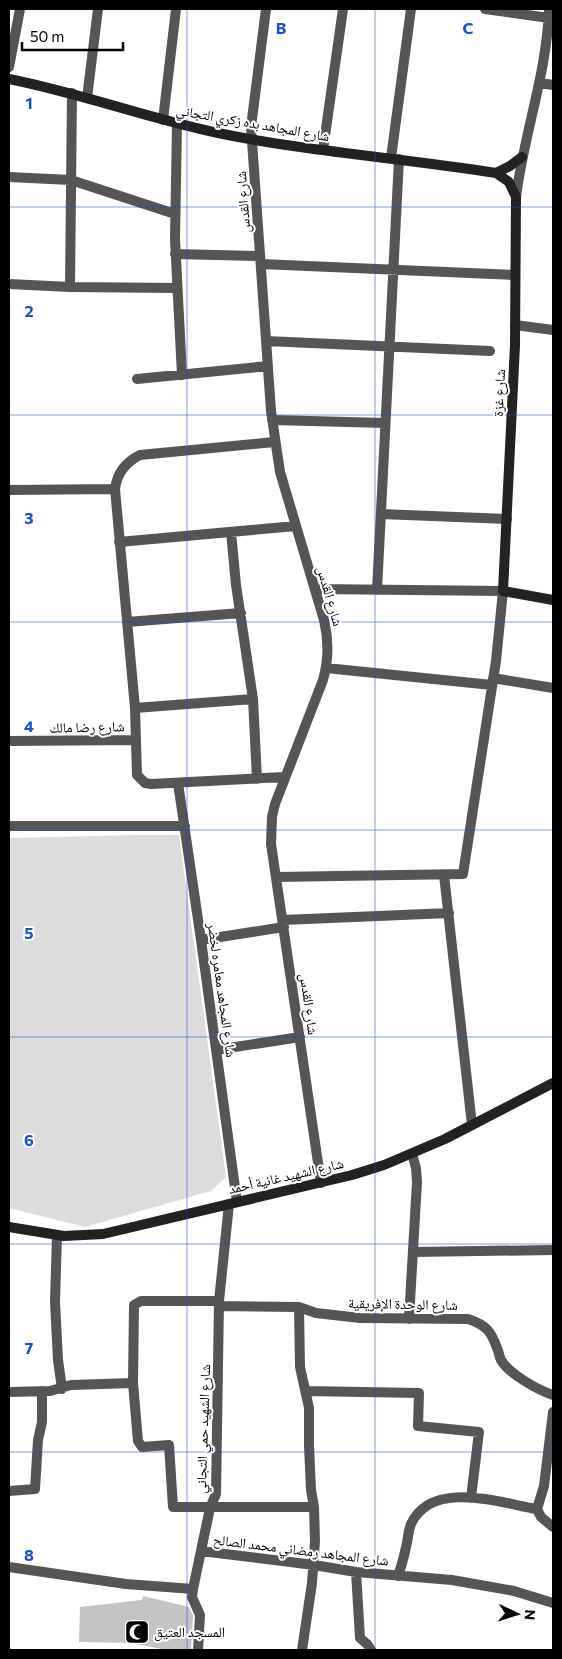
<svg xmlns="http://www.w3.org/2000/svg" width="562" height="1659" viewBox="0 0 562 1659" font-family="Commissioner,'Noto Naskh Arabic',sans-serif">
<rect width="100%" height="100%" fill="#fff"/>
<path fill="#dcdcdc" d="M135,835H179L226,1177L211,1191L85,1227L9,1208V838Z"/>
<path fill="#c4c4c4" d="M143,1596L189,1607L193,1616L191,1650H166L132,1643L79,1642L80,1607L142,1600Z"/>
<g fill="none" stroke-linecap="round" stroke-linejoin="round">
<path stroke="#555" stroke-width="10" d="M266,9L251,127L271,411L280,472L324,620C329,641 329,659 323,680L275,804L272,817L271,844L321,1183
M485,9L549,18
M9,67L20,9
M540,83L553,85
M87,98L98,9
M163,120L176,9
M177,124L175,239L182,375
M323,150L343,9
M391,158L411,9
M9,177L71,180L175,214
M516,197C524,133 547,73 549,9
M175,254L260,256
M261,264L515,275
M9,284L70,287L177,288
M70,287L72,93
M515,325L553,330
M266,341L490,351
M137,379L268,366
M272,420L385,423
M274,442L140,455C126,462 117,473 115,489L135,708L137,775L145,783L151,784L284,777
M9,490L115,489
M381,514L507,519
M231,532L236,585L253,699L257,779
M119,542L296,526
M377,590L399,159
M127,622L241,613
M326,668L492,685
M493,678L553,688
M135,708L253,699
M9,741L136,740
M178,783L201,940L237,1202
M9,826H185
M444,875L472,1125
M276,877L463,874L496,661L503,591L315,589
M283,920L449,913
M201,940L284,927
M216,1050L300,1037
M57,1235L55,1302L58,1360L62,1389
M414,1252L553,1250
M219,1301H141L134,1305L133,1383L138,1441L142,1447L169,1445L173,1507H314
M219,1306L299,1307L316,1313L360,1318L468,1319C486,1325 491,1331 497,1348C499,1352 499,1356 501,1360C509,1374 538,1390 553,1395
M299,1307L300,1367L309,1408V1446L311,1490L314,1507L315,1541L312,1583L302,1650
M409,1319L417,1182L416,1168L412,1154
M306,1391L419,1393L418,1426L479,1432L471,1498
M9,1392L50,1391L71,1385L133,1383
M9,1491L35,1489L38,1440L42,1422V1391
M537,1509L544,1486L553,1412
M201,1551L314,1565L356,1572L452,1580L514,1591L553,1603
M9,1567L126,1584L193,1589
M356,1572L360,1638L367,1644L371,1650
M398,1576C401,1567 404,1557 406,1547C408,1540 408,1531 411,1524C432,1479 500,1503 537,1509L541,1517L553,1527
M198,1650L200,1615L192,1597L193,1589L210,1508L216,1494L219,1301L229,1204"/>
<path stroke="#222" stroke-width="10" d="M9,79C80,93 147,118 218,133C310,152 403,158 496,173L509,182L516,197L515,345L503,591L553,600
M496,173L510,166L522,157
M9,1227L64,1236L103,1234L352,1175L384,1165L445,1139L553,1083"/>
</g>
<path fill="none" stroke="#1d4ed8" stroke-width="1" stroke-opacity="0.55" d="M187,9V1650M375,9V1650M9,207H553M9,415H553M9,622H553M9,830H553M9,1037H553M9,1244H553M9,1452H553"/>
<defs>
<symbol id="mosque-square" viewBox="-11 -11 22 22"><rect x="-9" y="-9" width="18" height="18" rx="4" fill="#000" stroke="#fff"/><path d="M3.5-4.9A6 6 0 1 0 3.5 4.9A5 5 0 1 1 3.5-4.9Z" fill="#fff"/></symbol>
</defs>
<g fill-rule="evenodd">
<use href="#mosque-square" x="123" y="1618" width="28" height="28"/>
</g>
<g text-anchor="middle" stroke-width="4" stroke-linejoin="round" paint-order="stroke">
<g font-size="14" fill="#000" stroke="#fff">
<text transform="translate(253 123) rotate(10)" y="5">شارع المجاهد بده زكري التجاني</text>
<text transform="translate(243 202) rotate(-94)" y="5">شارع القدس</text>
<text transform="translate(499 393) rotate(-87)" y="5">شارع غزة</text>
<text transform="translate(330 596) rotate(74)" y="5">شارع القدس</text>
<text transform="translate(87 727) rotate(-1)" y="5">شارع رضا مالك</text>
<text transform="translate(222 990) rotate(82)" y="5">شارع المجاهد معامره لخضر</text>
<text transform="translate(309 1004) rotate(82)" y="5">شارع القدس</text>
<text transform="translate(286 1176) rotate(-13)" y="5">شارع الشهيد غانية أحمد</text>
<text transform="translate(403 1304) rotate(1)" y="5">شارع الوحدة الإفريقية</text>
<text transform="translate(203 1429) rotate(-88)" y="5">شارع الشهيد حمي التجاني</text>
<text transform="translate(301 1550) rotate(7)" y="5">شارع المجاهد رمضاني محمد الصالح</text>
</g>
<g font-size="14" fill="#000" stroke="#fff" text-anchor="start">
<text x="154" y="1637">المسجد العتيق</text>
</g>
</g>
<g font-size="16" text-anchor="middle" font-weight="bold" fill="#1d4ed8" stroke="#fff" stroke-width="4" stroke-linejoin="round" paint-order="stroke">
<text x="281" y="34">B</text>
<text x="468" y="34">C</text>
<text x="29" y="109">1</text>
<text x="29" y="317">2</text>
<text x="29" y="524">3</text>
<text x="29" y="732">4</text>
<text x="29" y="939">5</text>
<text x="29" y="1146">6</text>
<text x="29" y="1354">7</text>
<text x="29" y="1561">8</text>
</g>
<rect width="562" height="1659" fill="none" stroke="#000000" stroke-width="20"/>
<g transform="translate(517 1614) rotate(94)" stroke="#ffffff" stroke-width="4" paint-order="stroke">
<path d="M0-4L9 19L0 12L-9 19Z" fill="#000000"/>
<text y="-8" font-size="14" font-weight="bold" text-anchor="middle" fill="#000000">N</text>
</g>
<path d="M22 42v8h101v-8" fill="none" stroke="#000000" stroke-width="2.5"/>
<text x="30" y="42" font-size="15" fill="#000000" stroke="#ffffff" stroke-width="4" paint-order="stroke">50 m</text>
</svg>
